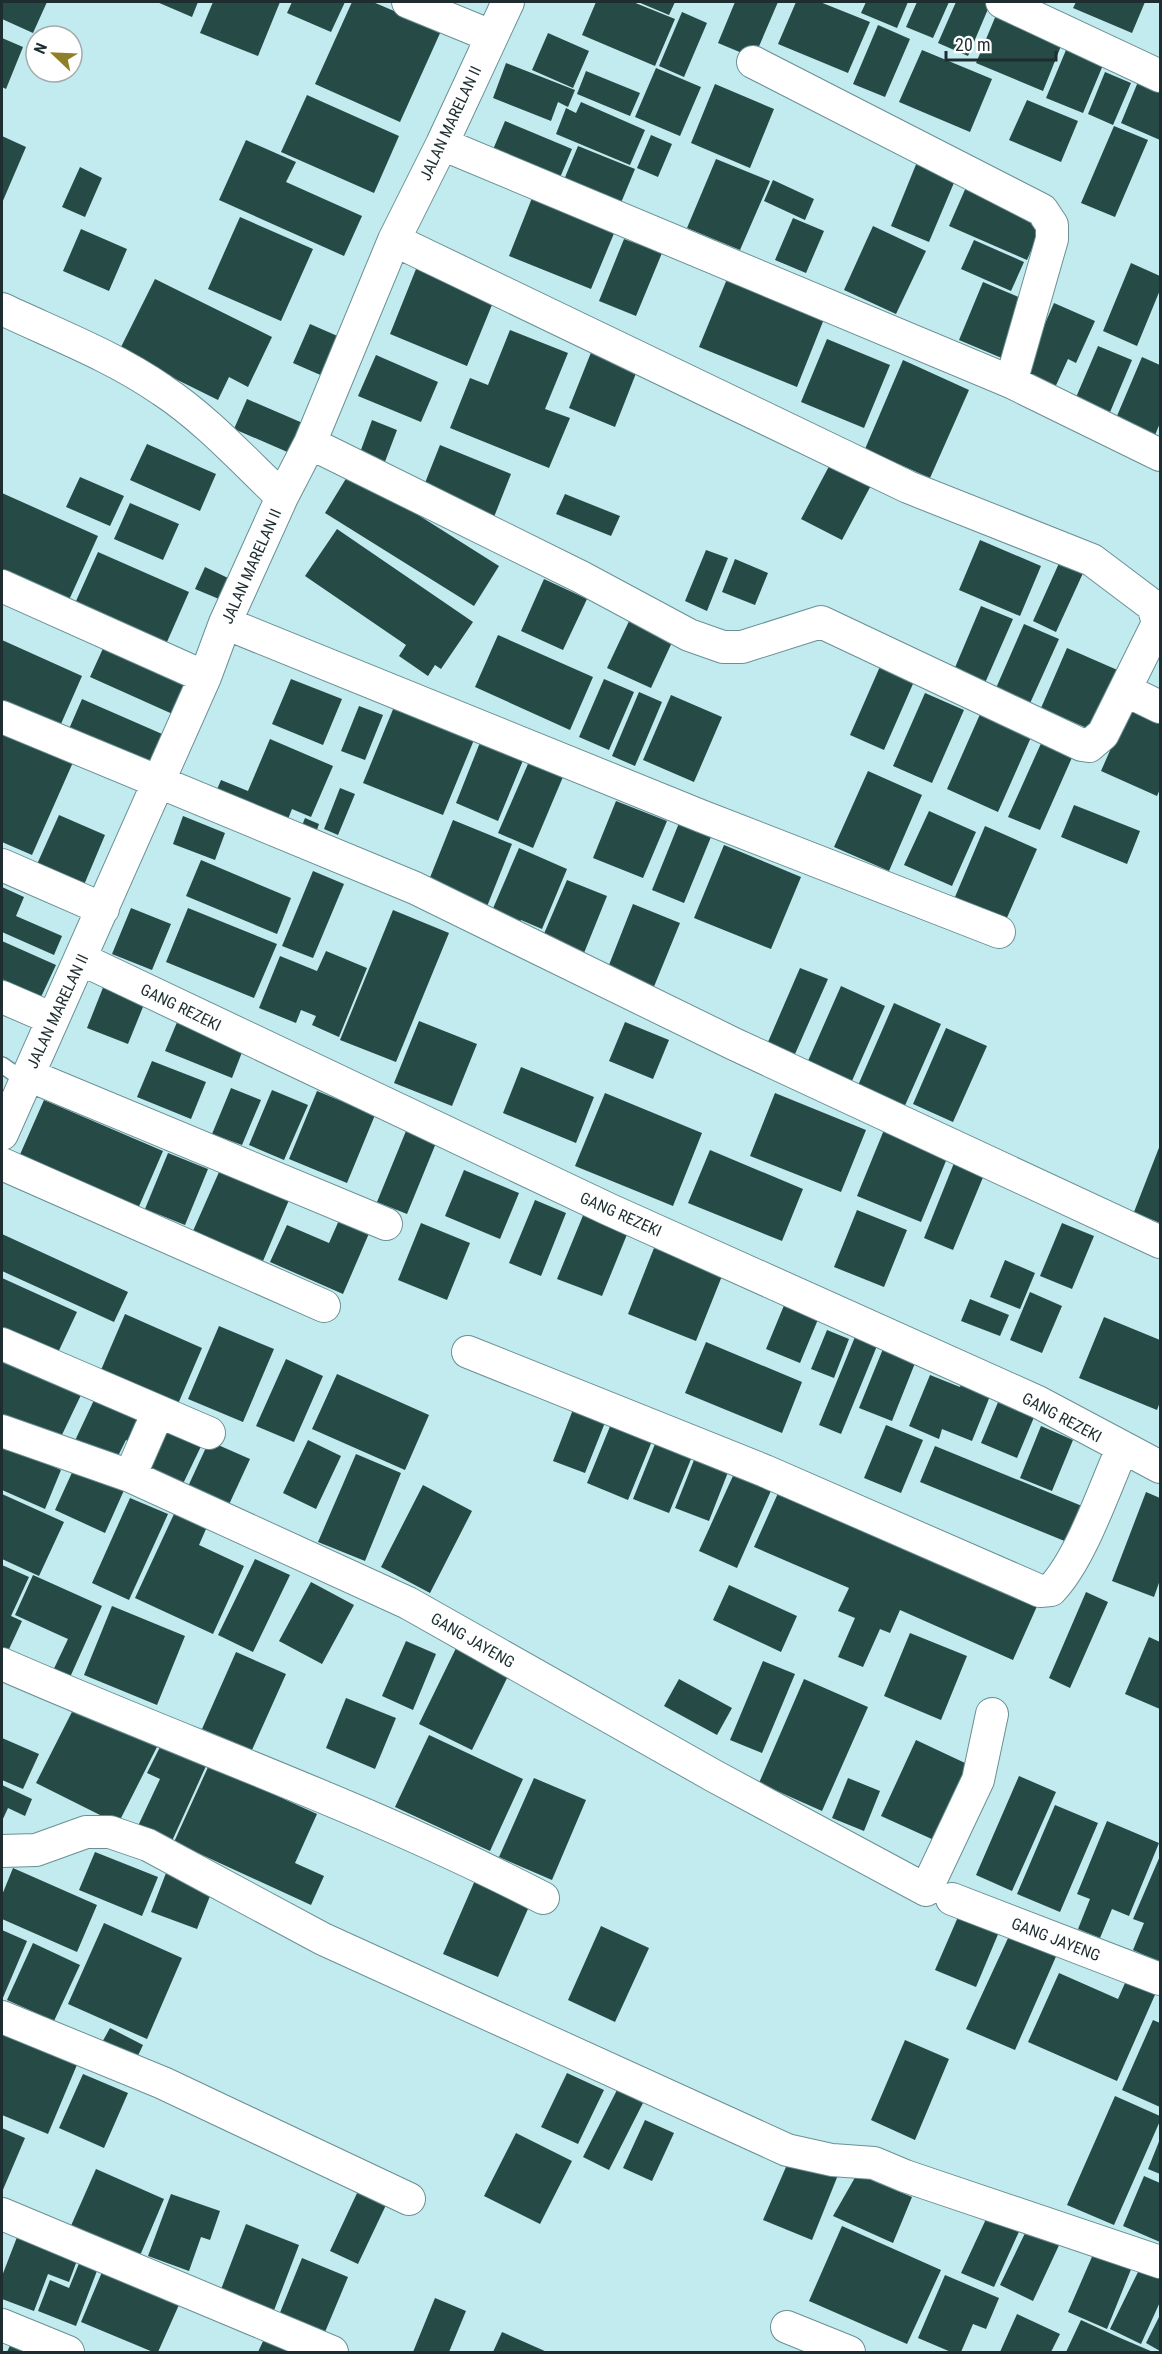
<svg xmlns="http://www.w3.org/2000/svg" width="1162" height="2354" viewBox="0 0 1162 2354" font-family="'Roboto Condensed',sans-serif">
<rect width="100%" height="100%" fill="#c2ebf0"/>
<path fill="#264a45" d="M2,2H47L33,33L2,19Z
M157,2H198L192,17Z
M213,2H280L258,56L200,33Z
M292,2H345L331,32L287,13Z
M352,2H373L441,31L400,122L315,84Z
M596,2H633L675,19L655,66L582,35Z
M638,2H675L669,15Z
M735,2H778L754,58L718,43Z
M796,2H820L870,22L848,73L778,44Z
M866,2H908L897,28L861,13Z
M917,2H949L933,38L906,27Z
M956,2H991L968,56L938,43Z
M1076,2H1145L1132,33L1073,8Z
M999,8L1065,36L1043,91L976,63Z
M682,12L707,23L684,77L659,66Z
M878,25L910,39L885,97L853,84Z
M548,33L589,51L573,88L532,70Z
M2,38L23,47L6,89L2,87Z
M1071,38L1108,53L1083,113L1046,98Z
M922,50L992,79L970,132L899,102Z
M506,63L575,90L568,107L558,102L551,121L493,98Z
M656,68L701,87L680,136L635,117Z
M586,71L640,93L630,116L577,94Z
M1105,72L1131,83L1113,125L1088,114Z
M1140,77L1160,86V140L1121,123Z
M715,84L774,109L750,168L691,143Z
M307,95L399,136L374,193L281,152Z
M1027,100L1078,121L1061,162L1009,140Z
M581,102L645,130L630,165L556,134L566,108L576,113Z
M505,121L572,149L559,180L492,152Z
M1114,126L1148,140L1115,217L1081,203Z
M651,135L672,144L658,177L637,168Z
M2,136L26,147L2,203Z
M246,140L296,162L286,182L362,216L344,256L219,200Z
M578,146L635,169L618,210L561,187Z
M716,159L770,181L740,250L687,228Z
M917,162L956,178L929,242L891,226Z
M80,167L102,178L85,217L62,207Z
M773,180L814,199L805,220L764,201Z
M967,185L1045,219L1027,260L949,226Z
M532,198L615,231L591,289L509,256Z
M240,217L313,249L281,321L208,289Z
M793,218L824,231L806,273L775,260Z
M873,226L926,251L896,314L844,290Z
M81,229L127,249L109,291L63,271Z
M624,239L662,253L636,316L599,301Z
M974,240L1024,262L1011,291L961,269Z
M1131,263L1160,276V290L1137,346L1103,331Z
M418,264L496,295L467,366L390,334Z
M155,279L272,337L248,387L229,377L218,400L119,351Z
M727,279L824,319L797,387L699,347Z
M983,282L1028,301L1004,359L959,340Z
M1054,303L1095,321L1076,363L1068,359L1053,392L1021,378Z
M310,324L342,338L325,377L293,363Z
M510,330L568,353L545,409L570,418L549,468L450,428L470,378L488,385Z
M827,339L890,365L864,428L801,402Z
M594,345L640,363L615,427L569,408Z
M1098,346L1132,360L1108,417L1074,402Z
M376,355L438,382L421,422L358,396Z
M1142,357L1160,365V423L1153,440L1114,423Z
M903,360L969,390L930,478L865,449Z
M247,399L305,424L292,454L234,429Z
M372,420L397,430L383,467L358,458Z
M147,444L216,474L200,511L130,480Z
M440,445L511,474L494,517L423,488Z
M835,455L876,476L842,540L801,519Z
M350,472L499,566L474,606L325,513Z
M80,477L124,496L110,526L66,507Z
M2,493L98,536L69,600L2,570Z
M565,494L620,516L611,536L556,514Z
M130,503L179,524L163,560L114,539Z
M337,529L473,622L441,669L435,665L428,676L399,656L406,645L305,576Z
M980,540L1041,566L1020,616L959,590Z
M706,550L728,558L707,611L685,601Z
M98,552L189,592L163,651L72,610Z
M735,559L768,573L755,605L722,592Z
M1060,561L1084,571L1056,632L1033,621Z
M205,567L228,578L219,599L195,589Z
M544,579L587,599L563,650L521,631Z
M981,606L1013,619L985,683L954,670Z
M631,617L674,638L651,688L607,668Z
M1024,624L1059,639L1027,710L993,695Z
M498,635L593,677L570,730L475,687Z
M2,640L82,676L57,733L2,708Z
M105,644L192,682L177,716L90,677Z
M1067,648L1122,672L1096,732L1041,708Z
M882,662L916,677L884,750L850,735Z
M291,679L342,699L323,745L272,724Z
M604,679L634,692L609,750L579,737Z
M639,692L662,702L635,766L612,756Z
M925,693L964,710L932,783L893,766Z
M671,695L722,717L694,782L643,760Z
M82,699L169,737L152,775L66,736Z
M396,702L476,735L443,815L363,783Z
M1130,705L1160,718V789L1157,796L1101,771Z
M359,706L383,715L365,760L341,751Z
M981,712L1032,735L998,812L947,789Z
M2,728L74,760L32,855L2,842Z
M270,739L333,766L311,817L292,809L284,829L213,799L221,780L248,791Z
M1043,739L1074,753L1040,830L1008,817Z
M481,740L524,758L498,821L456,803Z
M534,750L568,765L533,848L498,833Z
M868,771L922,795L889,871L834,847Z
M340,788L355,794L338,835L324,829Z
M616,801L667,821L643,878L593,858Z
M1074,805L1140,831L1127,864L1061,837Z
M929,811L976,832L952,886L904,865Z
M59,815L105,835L81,892L34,871Z
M183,816L225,833L215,860L173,844Z
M305,818L319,824L314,838L299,833Z
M453,820L512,844L486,909L427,885Z
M679,823L711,837L684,903L652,890Z
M985,826L1037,849L1006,920L955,897Z
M724,845L801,877L771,949L694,918Z
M519,848L567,869L542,929L521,920L515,932L488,920Z
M201,860L291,898L277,934L186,896Z
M313,871L344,884L313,958L282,946Z
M567,880L607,896L584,953L543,936Z
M2,887L24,897L16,916L62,936L54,955L2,932Z
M633,904L680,923L653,989L607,970Z
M131,908L171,924L152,970L112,954Z
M188,908L277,944L254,998L166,962Z
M393,910L449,933L396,1062L340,1040Z
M2,941L56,965L41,997L2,979Z
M326,951L367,968L339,1037L312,1025L316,1016L301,1010L296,1023L259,1008L280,956L317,971Z
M800,968L828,979L795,1054L768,1042Z
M106,980L147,997L128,1044L87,1028Z
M841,986L885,1006L848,1090L804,1070Z
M894,1003L941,1024L903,1110L856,1090Z
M180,1015L246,1042L232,1078L165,1051Z
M419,1021L477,1044L452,1106L394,1083Z
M625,1022L669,1040L653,1079L609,1061Z
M946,1028L987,1046L953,1122L913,1104Z
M152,1061L206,1082L191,1119L137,1097Z
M521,1067L594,1097L576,1143L503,1113Z
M231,1088L261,1100L242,1145L212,1134Z
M272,1090L308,1105L284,1160L249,1145Z
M317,1091L375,1115L347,1183L289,1159Z
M605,1093L702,1133L673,1206L575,1166Z
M775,1093L866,1130L841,1192L750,1156Z
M44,1100L163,1151L137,1211L18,1159Z
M886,1125L950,1151L921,1222L857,1196Z
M406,1131L436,1143L407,1214L377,1202Z
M1160,1145V1223L1134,1212Z
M710,1150L803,1189L782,1241L688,1203Z
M168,1153L208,1169L185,1225L145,1209Z
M956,1158L986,1170L953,1250L924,1238Z
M223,1163L292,1193L263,1261L193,1231Z
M464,1170L519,1193L500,1239L445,1216Z
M535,1200L566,1213L541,1276L509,1263Z
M857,1210L907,1230L884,1287L834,1267Z
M584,1213L628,1232L602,1296L557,1279Z
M340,1218L370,1231L343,1294L270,1262L287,1225L329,1243Z
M421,1223L470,1243L447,1300L398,1280Z
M1062,1223L1094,1236L1072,1289L1040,1276Z
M2,1234L128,1292L114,1322L2,1271Z
M654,1248L722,1276L696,1341L628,1314Z
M1005,1260L1035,1273L1020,1309L990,1297Z
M2,1278L77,1312L55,1359L2,1335Z
M1030,1292L1062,1306L1042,1353L1010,1340Z
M970,1299L1009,1315L1000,1336L961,1321Z
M785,1303L819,1317L800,1363L766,1349Z
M125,1314L202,1348L178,1404L101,1370Z
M1104,1317L1160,1340V1402L1157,1410L1079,1378Z
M219,1326L274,1349L243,1422L188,1399Z
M827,1330L849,1339L834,1378L811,1369Z
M857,1332L879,1341L841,1434L819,1425Z
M887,1339L919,1353L892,1421L859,1408Z
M706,1342L802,1382L782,1433L685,1393Z
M286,1359L323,1376L294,1442L256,1426Z
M2,1361L81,1395L59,1441L2,1416Z
M337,1374L429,1415L405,1470L312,1429Z
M930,1375L960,1387L963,1379L992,1391L972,1441L942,1429L939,1439L909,1426Z
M1001,1395L1037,1410L1017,1458L981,1443Z
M94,1400L143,1423L133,1444L126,1440L113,1466L72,1447Z
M574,1407L606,1420L585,1473L553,1461Z
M167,1420L205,1438L180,1490L142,1472Z
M611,1424L652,1441L628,1500L587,1483Z
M886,1425L923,1440L901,1493L864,1478Z
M1041,1426L1073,1440L1052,1491L1020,1478Z
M308,1440L341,1456L316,1509L283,1493Z
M209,1441L250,1459L226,1511L185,1493Z
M2,1444L61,1470L45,1509L2,1490Z
M655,1444L691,1459L669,1513L633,1499Z
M935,1446L1082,1506L1067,1542L920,1482Z
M356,1454L401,1473L365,1561L318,1542Z
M696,1455L730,1467L709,1521L675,1508Z
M75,1466L125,1488L105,1533L55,1510Z
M737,1467L774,1484L737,1568L699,1551Z
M783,1482L1042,1595L1013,1660L900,1610L890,1633L880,1629L863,1667L838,1657L855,1618L838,1611L849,1588L754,1547Z
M423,1485L472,1511L430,1593L381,1567Z
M1146,1492L1160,1498V1580L1154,1597L1112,1581Z
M2,1494L64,1522L39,1576L2,1559Z
M130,1498L168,1514L129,1600L92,1583Z
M174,1514L206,1529L199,1545L244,1566L213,1634L135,1598Z
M255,1559L290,1575L253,1652L218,1635Z
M2,1565L29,1577L11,1616L22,1621L4,1660L2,1659Z
M33,1575L102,1606L67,1684L50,1677L68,1639L15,1615Z
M311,1582L354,1605L322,1664L279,1641Z
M729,1585L797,1616L781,1652L713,1620Z
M1086,1592L1108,1602L1070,1688L1049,1678Z
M112,1606L185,1636L157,1705L84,1675Z
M910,1633L967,1656L941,1720L884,1696Z
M1149,1637L1160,1642V1709L1125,1694Z
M406,1641L436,1654L413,1710L382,1696Z
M459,1642L512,1668L472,1750L419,1724Z
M236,1652L286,1674L252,1750L202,1729Z
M763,1661L795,1674L762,1753L730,1740Z
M679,1679L732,1708L717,1735L664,1706Z
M804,1679L868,1707L822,1811L759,1783Z
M346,1698L396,1718L375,1769L326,1748Z
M78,1700L160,1741L118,1824L36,1783Z
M429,1735L523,1779L490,1851L395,1807Z
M2,1738L39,1754L23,1789L2,1780Z
M916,1740L980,1770L945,1845L881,1816Z
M161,1745L206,1766L172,1841L138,1826L160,1779L147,1773Z
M209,1765L317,1814L295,1863L324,1876L311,1905L174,1842Z
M1019,1776L1056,1792L1012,1891L976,1875Z
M534,1778L586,1800L552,1880L499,1857Z
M848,1778L880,1791L864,1831L832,1818Z
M2,1785L32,1799L25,1816L8,1808L2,1821Z
M1055,1805L1098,1823L1060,1912L1017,1894Z
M1107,1821L1159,1843L1129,1916L1112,1909L1100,1938L1078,1929L1090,1899L1077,1894Z
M95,1852L158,1877L142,1916L79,1890Z
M1160,1856V1962L1133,1950L1144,1923L1133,1919Z
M13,1868L97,1905L77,1952L2,1919V1895Z
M166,1873L212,1891L197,1929L151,1912Z
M476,1878L531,1902L498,1977L443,1954Z
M961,1910L1001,1927L976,1987L935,1970Z
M104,1923L182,1958L147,2039L68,2004Z
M601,1926L649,1948L615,2022L568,2000Z
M2,1930L27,1941L2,2000Z
M1009,1936L1058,1952L1015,2050L966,2029Z
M33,1943L80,1965L54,2021L7,2000Z
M1059,1973L1118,1999L1129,1974L1158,1988L1117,2081L1028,2042Z
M1153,2020L1160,2023V2107L1122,2090Z
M2,2028L79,2060L48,2134L2,2115Z
M110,2028L143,2045L134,2064L100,2046Z
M905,2040L949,2059L915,2140L871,2120Z
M567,2073L604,2090L578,2144L541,2127Z
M83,2074L128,2093L104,2148L59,2128Z
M617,2090L643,2103L609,2170L583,2157Z
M1115,2096L1160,2116V2121L1114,2225L1067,2205Z
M645,2120L674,2133L652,2181L623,2168Z
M2,2128L25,2138L2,2192Z
M516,2133L572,2161L540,2224L484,2196Z
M1160,2139V2174L1148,2169Z
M789,2160L840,2170L812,2240L763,2220Z
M96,2169L164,2199L139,2258L70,2228Z
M857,2174L912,2197L893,2243L833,2216Z
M1144,2176L1160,2183V2242L1123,2226Z
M358,2191L386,2205L358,2264L330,2251Z
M171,2194L220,2211L210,2240L201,2237L189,2271L148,2256Z
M987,2217L1022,2225L994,2287L961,2273Z
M246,2224L299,2245L273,2313L220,2292Z
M842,2226L941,2270L907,2344L809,2301Z
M1028,2227L1061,2241L1033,2301L1000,2285Z
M19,2232L79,2255L69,2282L48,2274L34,2311L2,2299V2276Z
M1098,2243L1136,2257L1107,2329L1068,2312Z
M82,2256L100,2263L76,2326L38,2311L50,2280L69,2288Z
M302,2258L348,2277L320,2344L275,2325Z
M105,2265L182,2298L158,2352H153L81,2322Z
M1139,2270L1160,2277V2302L1141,2344L1110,2329Z
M945,2275L999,2298L986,2329L973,2324L961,2352H951L918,2338Z
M435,2298L466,2311L449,2352H413Z
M1017,2314L1060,2334L1051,2352H1000Z
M1160,2315V2351L1146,2343Z
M1081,2320L1118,2337L1153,2352H1066Z
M502,2332L547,2352H493Z
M14,2337L49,2352H7Z
M265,2337L301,2352H258Z"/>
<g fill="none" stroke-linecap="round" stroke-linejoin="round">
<defs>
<path id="service" d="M2,1065L25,1081"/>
<path id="minor" d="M408,2L491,36
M1002,2L1160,76
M753,62L1042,210L1052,225V239L1011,382
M442,144L1011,382L1160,455
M2,309C55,334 113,356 162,390C206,419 243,460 282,497
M310,443L581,577L689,635L723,647H742L821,622L1082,745L1089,746L1103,734L1158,623L1153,606L1092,560L908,487L394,240
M2,586L205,677
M225,623L701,816L999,932
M1125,690L1160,707
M2,717L415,888L734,1044L1160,1242
M2,865L103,909
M81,959L608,1209L1038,1402L1160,1467
M2,997L53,1019
M28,1075L386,1224
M2,1134L205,677L225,623L282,497L310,443L394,240L442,144L508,2
M2,1164L324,1306
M2,1344L209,1433
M468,1352L765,1471L1040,1591L1051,1590C1081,1559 1104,1489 1122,1449
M2,1431L130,1476L408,1603L714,1776L926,1890L978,1780L992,1714
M130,1476L158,1412
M2,1664C182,1743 369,1808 543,1898
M2,1851L36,1850L86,1832H110L148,1845L323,1939L787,2150L832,2160L874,2163L905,2176L1160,2262
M952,1899L1160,1979
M2,2017L163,2083L409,2199
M2,2214L332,2352
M2,2325L68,2352
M787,2327L849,2352"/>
</defs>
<use href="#service" stroke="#6a9094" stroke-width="18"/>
<use href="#minor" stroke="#6a9094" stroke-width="34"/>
<use href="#service" stroke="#fff" stroke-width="15"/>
<use href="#minor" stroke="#fff" stroke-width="32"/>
</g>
<g text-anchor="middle" stroke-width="6" stroke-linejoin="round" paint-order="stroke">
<g font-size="16" fill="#1e2e30" stroke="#fff">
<text transform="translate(450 123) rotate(-65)" y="6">JALAN MARELAN II</text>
<text transform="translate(251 566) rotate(-66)" y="6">JALAN MARELAN II</text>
<text transform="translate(181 1007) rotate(26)" y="6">GANG REZEKI</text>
<text transform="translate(57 1011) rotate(-65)" y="6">JALAN MARELAN II</text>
<text transform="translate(621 1214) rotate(24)" y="6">GANG REZEKI</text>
<text transform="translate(1062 1417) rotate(28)" y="6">GANG REZEKI</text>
<text transform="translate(473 1640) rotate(30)" y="6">GANG JAYENG</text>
<text transform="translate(1056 1939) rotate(21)" y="6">GANG JAYENG</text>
</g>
</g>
<rect width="1162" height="2354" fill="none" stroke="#1e2e30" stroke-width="6"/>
<g transform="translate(54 54) rotate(293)"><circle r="28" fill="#ffffff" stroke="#a5abac" stroke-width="1.5"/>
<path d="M0-4.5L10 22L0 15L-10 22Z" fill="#8f8027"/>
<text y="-9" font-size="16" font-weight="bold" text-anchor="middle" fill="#1e2e30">N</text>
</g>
<path d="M946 51v9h110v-9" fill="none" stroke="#1e2e30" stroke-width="3"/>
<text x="955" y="51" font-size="18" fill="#1e2e30" stroke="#ffffff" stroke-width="4.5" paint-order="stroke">20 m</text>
</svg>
